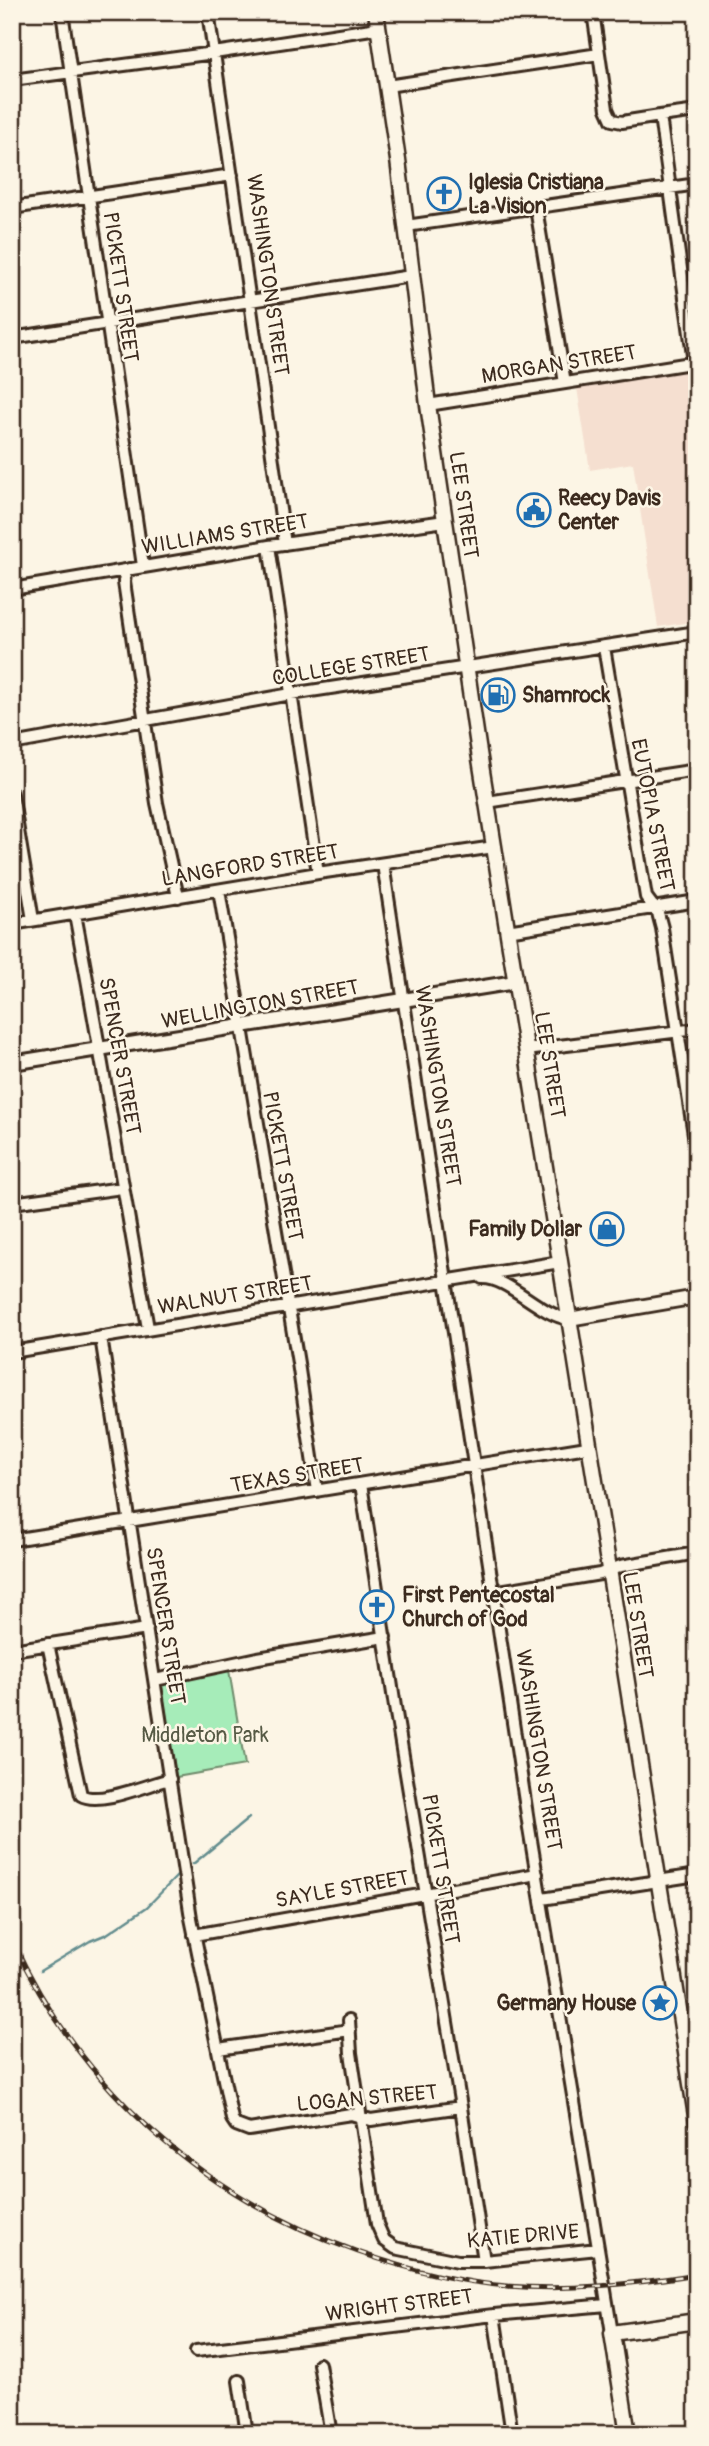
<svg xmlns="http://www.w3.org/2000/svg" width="709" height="2446" viewBox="0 0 709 2446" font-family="Pangolin,sans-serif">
<rect width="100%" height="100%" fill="#fcf5e5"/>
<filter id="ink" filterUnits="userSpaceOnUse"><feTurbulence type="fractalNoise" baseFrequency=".0143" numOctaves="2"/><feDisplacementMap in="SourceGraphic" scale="14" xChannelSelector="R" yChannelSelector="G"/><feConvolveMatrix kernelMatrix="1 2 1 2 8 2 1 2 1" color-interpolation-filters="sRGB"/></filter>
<g filter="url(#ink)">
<path fill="#f5dfd0" d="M697,370V621L658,627L633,463L590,470L577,388Z
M697,1036V1112L685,1038Z"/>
<path fill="#a6ecb9" stroke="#708b6c" stroke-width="2" d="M229,1670L245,1765L176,1777L161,1682Z"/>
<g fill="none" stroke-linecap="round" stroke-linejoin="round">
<path stroke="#638d8e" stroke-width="2.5" d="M193,1864L249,1818
M40,1971L90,1941L107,1934L147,1907L177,1876"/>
<defs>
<path id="minor" d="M62,12L143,566
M208,12L285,544
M593,12L607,109L612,120L622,122L660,116L694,363
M12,80L214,53L378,28
M387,86L599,54
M660,116L697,111
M12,208L232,175
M536,208L565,383
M406,226L697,184
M12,338L411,276
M428,405L697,362
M269,546L318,873
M129,569L125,574L124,582L157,803L178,897
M12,589L269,546L445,521
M604,647L646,897L658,913L662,928L697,1154
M12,744L291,694L697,632
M12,794L33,920
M487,802L697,770
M383,864L529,1828L612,2333
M219,890L298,1363L317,1491
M75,914C101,1052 123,1190 148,1328
M12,924L318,873L494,847
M507,931L697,901
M526,1050L697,1029
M12,1203L122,1188
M482,1278C509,1277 539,1315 569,1319
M101,1337L191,1918L232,2119L236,2125L249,2130L351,2114L371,2120L461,2107
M12,1352L560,1262
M361,1484L395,1707L461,2107L484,2261
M12,1540L587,1447
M493,1592L600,1574L621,1566L697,1553
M48,1644L81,1795C99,1806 149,1784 170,1779
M12,1650L147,1629
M155,1680L258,1658L385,1637
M542,1899L697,1875
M194,1935L537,1874
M349,2020L351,2053L377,2224L384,2240L395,2248L458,2261H484L598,2249
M218,2049L350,2030
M494,2315L512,2434
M196,2351L494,2315L607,2305
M319,2364L331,2434
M239,2381L247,2434"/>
<path id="tertiary" d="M12,1063L515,982
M569,1319L697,1297"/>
<path id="secondary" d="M376,12L398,160L428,405L478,746L697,2122
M628,2434L612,2333L697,2321"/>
</defs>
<use href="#minor" stroke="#3b2a1e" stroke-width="16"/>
<use href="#tertiary" stroke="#3b2a1e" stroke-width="18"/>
<use href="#secondary" stroke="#3b2a1e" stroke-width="19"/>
<use href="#minor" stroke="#fcf5e5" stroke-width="10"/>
<use href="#tertiary" stroke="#fcf5e5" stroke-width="12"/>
<use href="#secondary" stroke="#fcf5e5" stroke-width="14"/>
<defs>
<path id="rail" d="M12,1939C79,2088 205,2198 358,2252C407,2269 456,2282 507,2286C571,2291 634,2284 697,2274"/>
</defs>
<use href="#rail" stroke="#3b2a1e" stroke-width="5"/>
<use href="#rail" stroke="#fcf5e5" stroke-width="2.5" stroke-dasharray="8" stroke-linecap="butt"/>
</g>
</g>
<defs>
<symbol id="church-ring" viewBox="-11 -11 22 22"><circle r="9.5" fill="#fcf5e5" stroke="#1f6fb2" stroke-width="1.5"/><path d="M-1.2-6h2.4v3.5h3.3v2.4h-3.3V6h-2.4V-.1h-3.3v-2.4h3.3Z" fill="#1f6fb2"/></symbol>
<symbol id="civic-ring" viewBox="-11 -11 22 22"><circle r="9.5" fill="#fcf5e5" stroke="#1f6fb2" stroke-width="1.5"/><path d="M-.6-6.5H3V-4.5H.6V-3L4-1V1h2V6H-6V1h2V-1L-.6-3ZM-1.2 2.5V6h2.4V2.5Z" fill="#1f6fb2"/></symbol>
<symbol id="fuel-ring" viewBox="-11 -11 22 22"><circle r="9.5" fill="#fcf5e5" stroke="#1f6fb2" stroke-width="1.5"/><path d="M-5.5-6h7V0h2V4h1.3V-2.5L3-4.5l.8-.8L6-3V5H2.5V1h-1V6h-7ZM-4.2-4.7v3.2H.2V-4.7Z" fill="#1f6fb2"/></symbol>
<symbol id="shop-ring" viewBox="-11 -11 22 22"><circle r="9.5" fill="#fcf5e5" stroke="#1f6fb2" stroke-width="1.5"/><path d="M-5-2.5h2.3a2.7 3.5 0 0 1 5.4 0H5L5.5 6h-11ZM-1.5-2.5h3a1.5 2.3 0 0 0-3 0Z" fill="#1f6fb2"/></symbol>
<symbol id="sight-ring" viewBox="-11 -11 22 22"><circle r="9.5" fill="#fcf5e5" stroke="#1f6fb2" stroke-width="1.5"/><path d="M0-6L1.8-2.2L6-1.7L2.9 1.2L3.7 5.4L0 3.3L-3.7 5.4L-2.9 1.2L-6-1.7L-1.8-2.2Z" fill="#1f6fb2"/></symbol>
</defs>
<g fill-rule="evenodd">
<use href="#church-ring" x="425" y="175" width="38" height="38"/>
<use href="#civic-ring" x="515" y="491" width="38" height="38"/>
<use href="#fuel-ring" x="479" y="676" width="38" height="38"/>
<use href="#shop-ring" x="588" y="1210" width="38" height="38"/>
<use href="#church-ring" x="358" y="1588" width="38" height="38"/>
<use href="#sight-ring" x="641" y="1984" width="38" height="38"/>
</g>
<g text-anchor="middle" stroke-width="5" stroke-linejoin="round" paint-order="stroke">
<g font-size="21" font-weight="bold" fill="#3b2a1e" stroke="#fcf5e5" text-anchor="start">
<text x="468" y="189">Iglesia Cristiana<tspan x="468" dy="24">La Vision</tspan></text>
<text x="558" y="505">Reecy Davis<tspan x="558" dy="24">Center</tspan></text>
<text x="522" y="702">Shamrock</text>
<text x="582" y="1236" text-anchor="end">Family Dollar</text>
<text x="402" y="1602">First Pentecostal<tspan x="402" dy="24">Church of God</tspan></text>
<text x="636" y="2010" text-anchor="end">Germany House</text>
</g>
<g font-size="21" fill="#3b2a1e" stroke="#fcf5e5">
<text transform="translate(268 275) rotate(82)" y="7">WASHINGTON STREET</text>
<text transform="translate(121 287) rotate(82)" y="7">PICKETT STREET</text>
<text transform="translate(559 364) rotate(-9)" y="7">MORGAN STREET</text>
<text transform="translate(464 505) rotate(82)" y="7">LEE STREET</text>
<text transform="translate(225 534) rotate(-9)" y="7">WILLIAMS STREET</text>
<text transform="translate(351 666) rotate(-9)" y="7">COLLEGE STREET</text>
<text transform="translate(653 815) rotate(79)" y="7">EUTOPIA STREET</text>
<text transform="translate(250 865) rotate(-9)" y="7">LANGFORD STREET</text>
<text transform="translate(260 1004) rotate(-10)" y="7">WELLINGTON STREET</text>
<text transform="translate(120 1056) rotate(80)" y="7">SPENCER STREET</text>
<text transform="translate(550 1065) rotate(81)" y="7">LEE STREET</text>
<text transform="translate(438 1086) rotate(81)" y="7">WASHINGTON STREET</text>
<text transform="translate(283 1166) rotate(80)" y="7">PICKETT STREET</text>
<text transform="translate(235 1295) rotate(-9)" y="7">WALNUT STREET</text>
<text transform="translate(297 1475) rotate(-9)" y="7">TEXAS STREET</text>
<text transform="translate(638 1625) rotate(81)" y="7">LEE STREET</text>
<text transform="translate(166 1626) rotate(81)" y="7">SPENCER STREET</text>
<text transform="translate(539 1750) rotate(81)" y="7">WASHINGTON STREET</text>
<text transform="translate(441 1869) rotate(81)" y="7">PICKETT STREET</text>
<text transform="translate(342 1889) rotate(-10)" y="7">SAYLE STREET</text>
<text transform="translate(367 2098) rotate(-5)" y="7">LOGAN STREET</text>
<text transform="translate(523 2236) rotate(-5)" y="7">KATIE DRIVE</text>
<text transform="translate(399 2305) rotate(-7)" y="7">WRIGHT STREET</text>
</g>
<g font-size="21" fill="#565a45" stroke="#fcf5e5">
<text x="205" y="1742">Middleton Park</text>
</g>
</g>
<rect width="709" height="2446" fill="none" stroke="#fcf5e5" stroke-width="42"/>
<rect x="21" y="21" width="667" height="2404" fill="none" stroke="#3b2a1e" stroke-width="2.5" filter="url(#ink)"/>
</svg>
